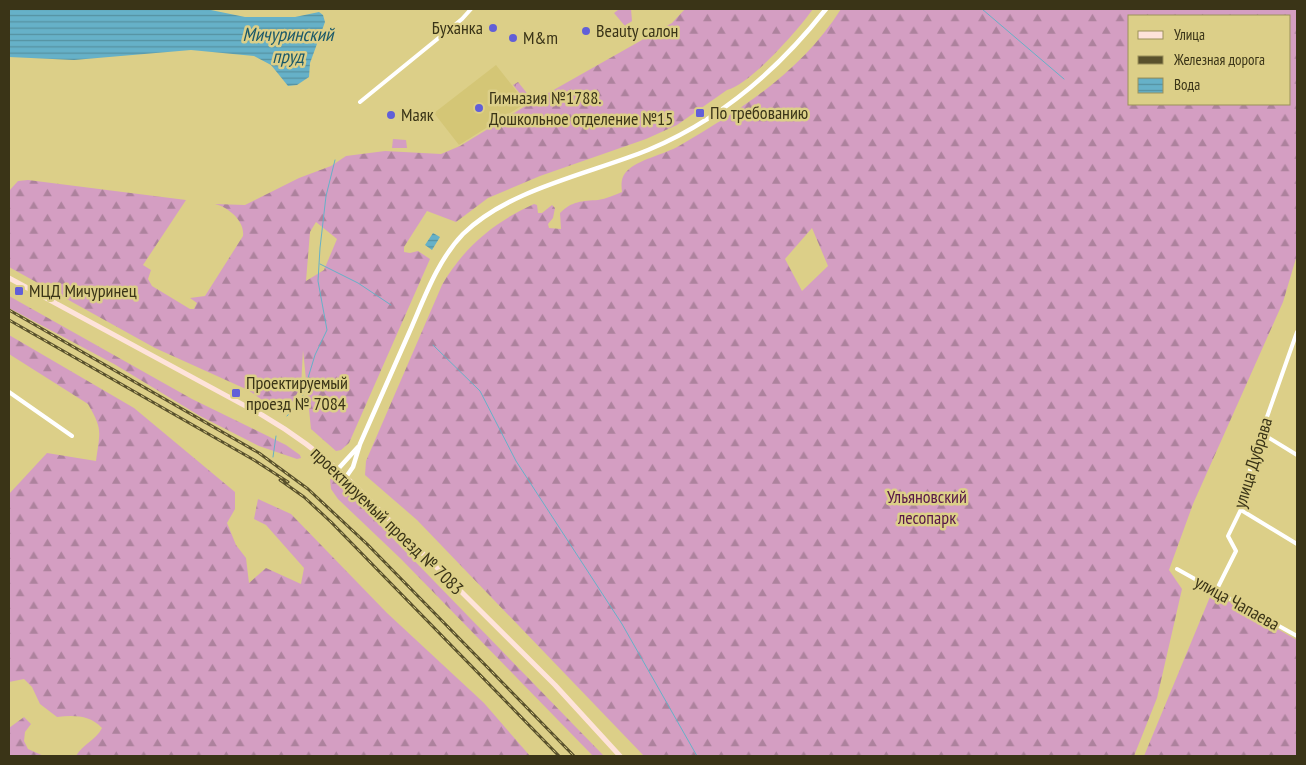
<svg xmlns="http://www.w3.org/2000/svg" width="1306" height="765" viewBox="0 0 1306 765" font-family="'PT Sans Narrow',sans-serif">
<defs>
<pattern id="forest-firs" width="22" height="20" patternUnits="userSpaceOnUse" patternTransform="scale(1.25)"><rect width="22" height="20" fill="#d49ec2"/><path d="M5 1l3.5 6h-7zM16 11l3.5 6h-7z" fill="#ad829d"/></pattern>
<pattern id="park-crowns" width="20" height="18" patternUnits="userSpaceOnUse" patternTransform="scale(1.25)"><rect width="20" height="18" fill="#d49ec2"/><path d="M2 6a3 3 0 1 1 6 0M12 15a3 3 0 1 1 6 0" fill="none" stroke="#ad829d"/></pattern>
<pattern id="water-rules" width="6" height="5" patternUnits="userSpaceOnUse" patternTransform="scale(1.25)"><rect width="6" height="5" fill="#66b1c8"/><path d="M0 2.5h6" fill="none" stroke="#5591a1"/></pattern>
</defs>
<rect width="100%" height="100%" fill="#dccf88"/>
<path fill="#d4c676" d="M496,65L526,103L459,145L434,113Z"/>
<path fill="url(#forest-firs)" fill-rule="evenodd" d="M685,9H813C798,30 751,84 727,90L677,125L646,139L540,176L488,198L456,222L427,211L404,247V252L410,253L418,251L430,259L349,443L341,450L336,451L311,429L303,350L301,387L284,415L248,390L155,348L9,267V191L18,181L28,180L186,200L143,265L151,270L148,279L152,286L190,309H194L197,303L190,298L205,296L243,236C245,221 228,207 215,204L245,205L299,178L331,166L346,156L385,151L441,154L460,146L527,105L672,23ZM316,222L337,239L324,270L306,281L310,232Z
M841,9H1297V255L1283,302L1193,504L1169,570L1182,589L1157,698L1134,756H644L417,520L365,475L366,461L442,285C464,247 494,222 534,204L537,205L538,213H542L552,205L555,208L553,218L548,224L549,228L561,229L560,213C572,201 582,201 598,200C606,199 614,195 622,192C621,184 621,177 627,171C637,160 665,154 679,146C741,110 802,71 841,9ZM1290,16V104H1130V16ZM812,228L828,266L802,291L785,259Z
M9,296L192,399L286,445L300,455L301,458L297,459L259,446L200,416L114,364L9,308Z
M9,335L134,408L235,492V509L227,523L236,545L246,558L249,583L266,568L301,584L304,568L266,525L254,519L258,499L291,514L387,613L484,703L530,756H76C83,744 96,740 102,728C90,715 74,715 57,717L40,704L32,687L24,679L9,682V494L47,453L96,461C100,431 103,430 88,404L9,354Z
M334,478L604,756H593L401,559L338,499L331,489L330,479Z
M1212,592L1297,640V756H1144Z
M24,717L31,724L25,732L24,741L28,749L44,756H9V728Z"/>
<path fill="url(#park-crowns)" d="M518,82L530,97L526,101L513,85Z"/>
<path fill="#d49ec2" d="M631,9L632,21L625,26L614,13L618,10Z
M393,139L406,140L407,148H392Z"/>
<path fill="url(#water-rules)" d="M9,9H206L245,17H295L319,12L323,15L325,22L310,63L309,77L297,85L288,86L271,65L254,56L191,50L74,60L9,57Z
M433,233L440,237L432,250L425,245Z"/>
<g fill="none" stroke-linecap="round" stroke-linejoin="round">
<path stroke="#66b1c8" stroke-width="1" d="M982,9L1064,79
M320,264L358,283L391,305
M433,345L480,391L516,461L622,624L697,756
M287,416L301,401L315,355L327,330L318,281L320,248L326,196L335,160
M273,457L276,436"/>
<path stroke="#fff" stroke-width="4" d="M360,102L462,19L471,9
M9,392L72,436
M1261,433L1297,455
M1241,510L1297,544
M1177,569L1297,636
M1216,591L1236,551L1228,536L1246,499L1251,462L1297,332"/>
<path stroke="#fff" stroke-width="4.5" d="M338,469L358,447
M346,477L353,467L360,444C376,407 393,370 409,333C424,299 437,261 463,234C509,189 589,174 648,150C720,120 778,70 826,9"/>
<path stroke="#fee3da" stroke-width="5" d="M9,278L262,415C293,433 320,453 346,477L555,685L620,756"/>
<defs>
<path id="rail" d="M9,310L259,453L308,489L367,544L574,756
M9,320L254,460L288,482
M280,480L304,497L331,522L559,756"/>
</defs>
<use href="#rail" stroke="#59512c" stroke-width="3"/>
<use href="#rail" stroke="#dccf88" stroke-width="1" stroke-dasharray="4" stroke-linecap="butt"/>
</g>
<g fill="#615fd8" stroke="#dccf88" stroke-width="2">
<circle cx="493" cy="28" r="5"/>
<circle cx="586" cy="31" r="5"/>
<circle cx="513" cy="38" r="5"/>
<circle cx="479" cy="108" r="5"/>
<rect x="695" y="108" width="10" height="10" rx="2.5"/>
<circle cx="391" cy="115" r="5"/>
<rect x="14" y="286" width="10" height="10" rx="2.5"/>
<rect x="231" y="388" width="10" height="10" rx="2.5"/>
</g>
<g text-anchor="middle" stroke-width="5" stroke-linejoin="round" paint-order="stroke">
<g font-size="18" fill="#3a3417" stroke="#dccf88" text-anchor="start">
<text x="483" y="34" text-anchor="end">Буханка</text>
<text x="596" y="37">Beauty салон</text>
<text x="523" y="44">M&amp;m</text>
<text x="489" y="104">Гимназия №1788.<tspan x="489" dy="21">Дошкольное отделение №15</tspan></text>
<text x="710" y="119">По требованию</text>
<text x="401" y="121">Маяк</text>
<text x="29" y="297">МЦД Мичуринец</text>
<text x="246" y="389">Проектируемый<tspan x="246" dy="21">проезд № 7084</tspan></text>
</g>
<g font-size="18" fill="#3a3417" stroke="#dccf88">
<text transform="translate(1253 463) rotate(-73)" y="6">улица Дубрава</text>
<text transform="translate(387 521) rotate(44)" y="6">проектируемый проезд № 7083</text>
<text transform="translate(1237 603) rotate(29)" y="6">улица Чапаева</text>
</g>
<g font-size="18" fill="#561647" stroke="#dccf88">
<text x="927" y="503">Ульяновский<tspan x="927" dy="21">лесопарк</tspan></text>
</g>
<g font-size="19" font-style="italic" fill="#1a5869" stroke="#dccf88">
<text x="288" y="41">Мичуринский<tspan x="288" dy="22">пруд</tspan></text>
</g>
</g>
<rect width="1306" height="765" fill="none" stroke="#3a3417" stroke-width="20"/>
<rect x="1128" y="15" width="162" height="90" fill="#dccf88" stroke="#9b915b"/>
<rect x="1138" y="31" width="25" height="8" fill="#fee3da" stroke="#9b915b"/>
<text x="1174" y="40" font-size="15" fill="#3a3417">Улица</text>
<rect x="1138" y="56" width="25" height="8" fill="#59512c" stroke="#9b915b"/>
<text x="1174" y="65" font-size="15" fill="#3a3417">Железная дорога</text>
<rect x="1138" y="78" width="25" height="15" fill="url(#water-rules)" stroke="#9b915b"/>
<text x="1174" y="90" font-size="15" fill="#3a3417">Вода</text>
</svg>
